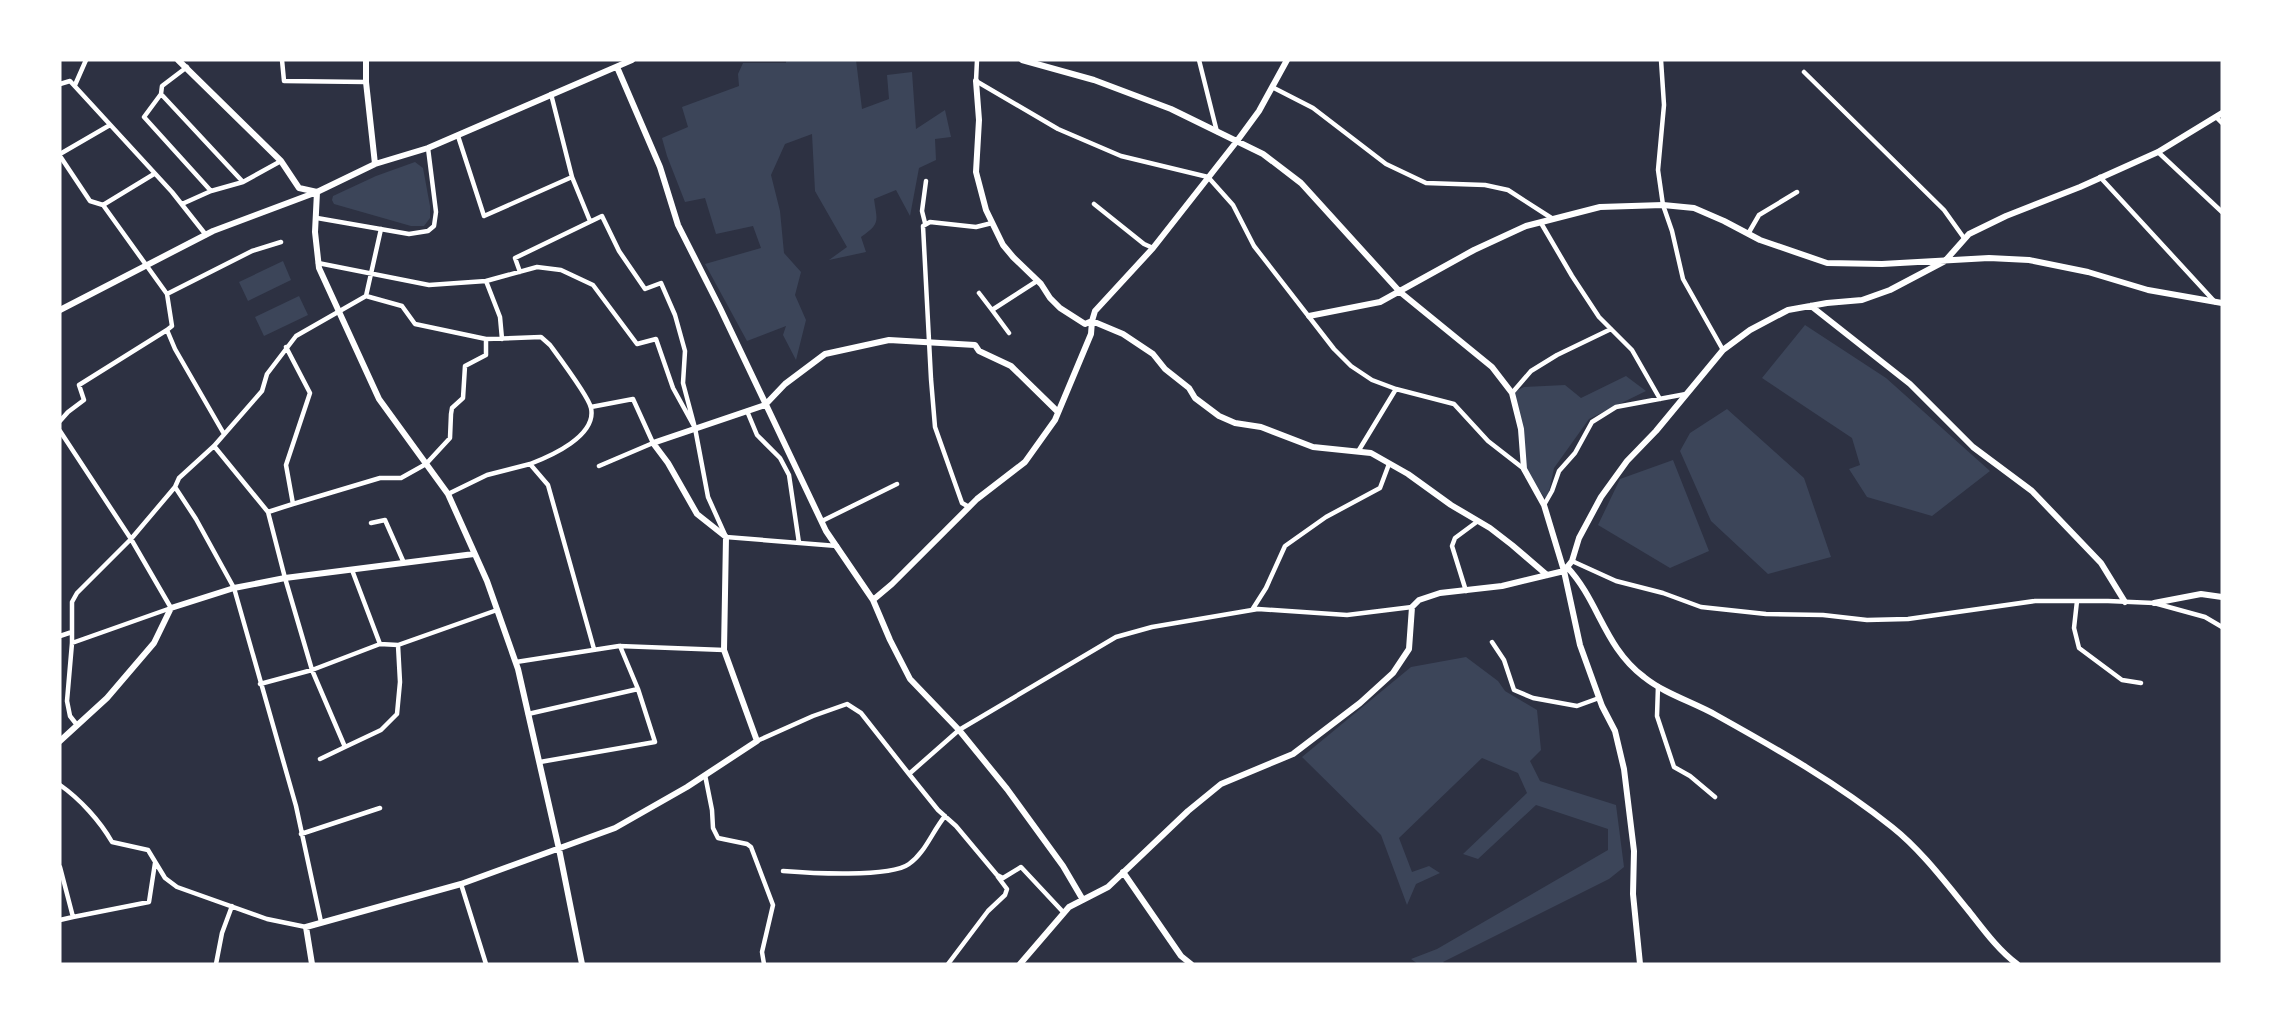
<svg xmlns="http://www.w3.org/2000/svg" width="2282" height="1024" viewBox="0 0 2282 1024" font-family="Inter,sans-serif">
<rect width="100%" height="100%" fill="#2d3142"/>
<path fill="#3c4559" d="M786,60H856L862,109L889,99L887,75L912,72L916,129L945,110L951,137L935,139L936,160L919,168L910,216L896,190L874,199C877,221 881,223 861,237L866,252L829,260L847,247L815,191L812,134L785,144L771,175L780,211L784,253L801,272L795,295L806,320L796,360L783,335L786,326L747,341L705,264L761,248L753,226L716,234L705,198L685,202L667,156L662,138L688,127L682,107L739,86L738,74L743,63H786Z
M415,162L423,168L430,206V218L424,226H411L334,204L332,200L333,196L376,176Z
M283,261L291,280L248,301L239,282Z
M299,296L308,315L264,336L255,317Z
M1805,325L1886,378L1990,471L1932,516L1867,497L1849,469L1860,465L1852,438L1762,378Z
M1626,376L1646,391L1589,419L1554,468L1547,501L1524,469L1512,393L1524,387L1565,385L1581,398Z
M1727,409L1804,478L1831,557L1768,574L1711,521L1680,451L1690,433Z
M1673,460L1709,551L1670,568L1598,525L1620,479Z
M1466,657L1498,681L1505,691L1537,710L1541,750L1530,761L1540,781L1616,805L1624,867L1609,879L1443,962L1445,964H1418L1411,959L1437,949L1608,850V829L1536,805L1478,859L1463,854L1527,793L1518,773L1482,758L1399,838L1412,872L1429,866L1440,873L1416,884L1407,905L1381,835L1302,757L1411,667Z"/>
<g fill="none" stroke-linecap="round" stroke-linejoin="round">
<path stroke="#fff" stroke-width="4.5" d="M282,60L284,81L366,82
M977,60L976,81L1058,129L1121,156L1208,177L1233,205L1254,246L1334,349L1351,366L1372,380L1396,389L1454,404L1488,441L1524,469
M1199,60L1217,132
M1661,60L1664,105L1658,170L1663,205L1672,231L1683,279L1723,350
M1804,72L1944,210L1964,238
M60,84L70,81L172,192L206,235
M75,85L86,60
M1272,87L1313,108L1386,164L1426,183L1485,185L1508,190L1553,219
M161,94L162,86L187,67
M2216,117L2222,123
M458,136L484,216L572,177L551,94
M2158,152L2222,212
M60,154L110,125
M60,156L90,201L103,205
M154,174L103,205L167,294L172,326L167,330
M572,177L590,221
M2100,177L2215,302
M211,191L243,182
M182,204L211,191L144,117L161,94L243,182L281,161
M1094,204L1144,244L1153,248
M317,218L409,234L428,231L434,226L436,212L428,148
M925,223L922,211L926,181
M1541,223L1572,276L1599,317L1632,350L1660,399
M1748,234L1759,215L1797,192
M318,263L429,285L486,281
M979,293L992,310L1037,281
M167,294L252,251L281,242
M366,296L402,306L415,324L486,339L541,337L550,345C558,356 589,397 591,408C597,436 551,456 530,464
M992,310L1009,333
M502,339L500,317L486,281L537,267L561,270L593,285L637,344L656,339L673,388L695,428L683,383L685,351L675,315L661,283L645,289L619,251L602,216L515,258L520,272
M286,347L310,393L286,465L293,504L380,478H401L426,464L450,438L451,414L452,408L463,398L465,366L486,355V339
M1512,393L1531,371L1557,355L1611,329
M591,407L633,399L653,443L599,466
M747,411L757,435L780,458L789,475L799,543
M60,421L68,412L84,400L79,385L167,330L175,349L224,434
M695,428L708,497L726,537L837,546
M60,431L131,539L171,608L72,643
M214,446L268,512
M1359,450L1396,389
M448,494L487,475L530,464L548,485L594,649
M293,504L268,512L285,578L312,670L345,747L381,730L397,714L400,682L398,645
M1544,505L1552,491L1559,471L1575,453L1592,422L1616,407L1686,394
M969,507L962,503L935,427L931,379L923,226L930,222L976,227L992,223
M822,521L897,484
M371,523L385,520L404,563
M1572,561L1616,581L1663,593L1701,607L1766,614L1823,615L1867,620L1908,619L2035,601H2108L2154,603L2205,617L2222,627
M352,570L380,644L398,645L497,610
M1466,591L1452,546L1455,538L1478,521
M2077,601L2074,628L2079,648L2122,680L2141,683
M1252,610L1266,588L1285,546L1326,517L1380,488L1389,464
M60,636L72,632
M1492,642L1504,660L1514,690L1533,698L1577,706L1599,698
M516,662L619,646L724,650
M260,684L312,670L380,644
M1658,686L1657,716L1674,767L1690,776L1715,797
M528,714L638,689L620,646
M77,725L70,716L67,701L72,643V602L77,593L131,539L175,487
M757,741L813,716L847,704L861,713L909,774
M320,759L345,747
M540,762L655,742L638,689
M705,775L712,810L713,828L718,838L747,844L751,847L773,905L762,952L764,964
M60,785C80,799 100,821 112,842L148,850L165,878L177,887L267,919L306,927
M301,834L380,808
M60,867L73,917L60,920
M783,871C808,873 890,878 909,864C925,853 932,832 945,816
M461,884L486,964
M1064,913L1021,867L1003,878L997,875L956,826L938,810L909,774L959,730L1116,637L1152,627L1258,609L1347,615L1412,607
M73,917L149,902L155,863
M321,922L296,806L234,588L196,519L175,487L179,478L214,446L262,391L267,374L296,336L366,296L381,229
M216,964L222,933L232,906
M948,964L988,911L1005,895L1007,889L998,877"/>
<path stroke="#fff" stroke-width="6" d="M178,60L281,161L299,188L317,192L315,232L319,268L379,399L448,494L487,581L518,669L559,849L582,964
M366,60V82L375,164
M1022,60L1094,80L1171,109L1263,154L1301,183L1400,292L1492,367L1512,393L1521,429L1524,469L1544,505L1564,571L1580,645L1602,706L1615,731L1624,769L1634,851L1633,894L1640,964
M617,67L660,167L678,225L720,308L826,531L873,600L890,640L910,679L959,730L1007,789L1063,866L1083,900
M976,81L979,120L976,172L986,210L1003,245L1013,257L1041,284L1050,298L1060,308L1085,324L1092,321L1123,334L1153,354L1165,369L1189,388L1195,398L1219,416L1235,423L1261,427L1313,447L1371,453L1408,474L1451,505L1490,528L1512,545L1547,575
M1811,306L1910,384L1973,447L2032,491L2101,563L2125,602
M60,310L213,231L317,192L375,164L428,148L632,60
M1309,316L1380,302L1474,250L1526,226L1600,207L1663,205L1694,208L1724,221L1760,240L1827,263L1882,264L1989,258L2029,260L2088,272L2148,290L2222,303
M1567,567C1599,601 1604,647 1644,677C1665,694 1693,702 1716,715C1777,749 1837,783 1892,827C1921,850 1945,882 1968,910C1983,929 1998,950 2017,964
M873,600L892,584L977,499L1025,462L1055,420L1091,334L1092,321L1095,311L1153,248L1237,141L1259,111L1287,60
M2154,603L2201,594L2222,597
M60,741L107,698L154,643L171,608L234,588L285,578L474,554
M1123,872L1181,956L1191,964
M312,964L306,927L461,884L615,828L687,787L757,741L724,650L726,537L697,514L668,463L653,443L765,405L785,384L825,354L889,340L975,345L979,351L1011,366L1058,412
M1020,964L1069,907L1108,887L1188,811L1221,784L1293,754L1360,703L1393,673L1409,649L1412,607L1419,600L1440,593L1502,586L1564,571L1572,561L1579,538L1601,497L1627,461L1656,431L1723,350L1750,330L1788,310L1827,303L1862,300L1890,290L1945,261L1969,234L2006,216L2080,187L2158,152L2222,113"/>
</g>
<rect width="2282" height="1024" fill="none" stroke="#ffffff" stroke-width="123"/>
</svg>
